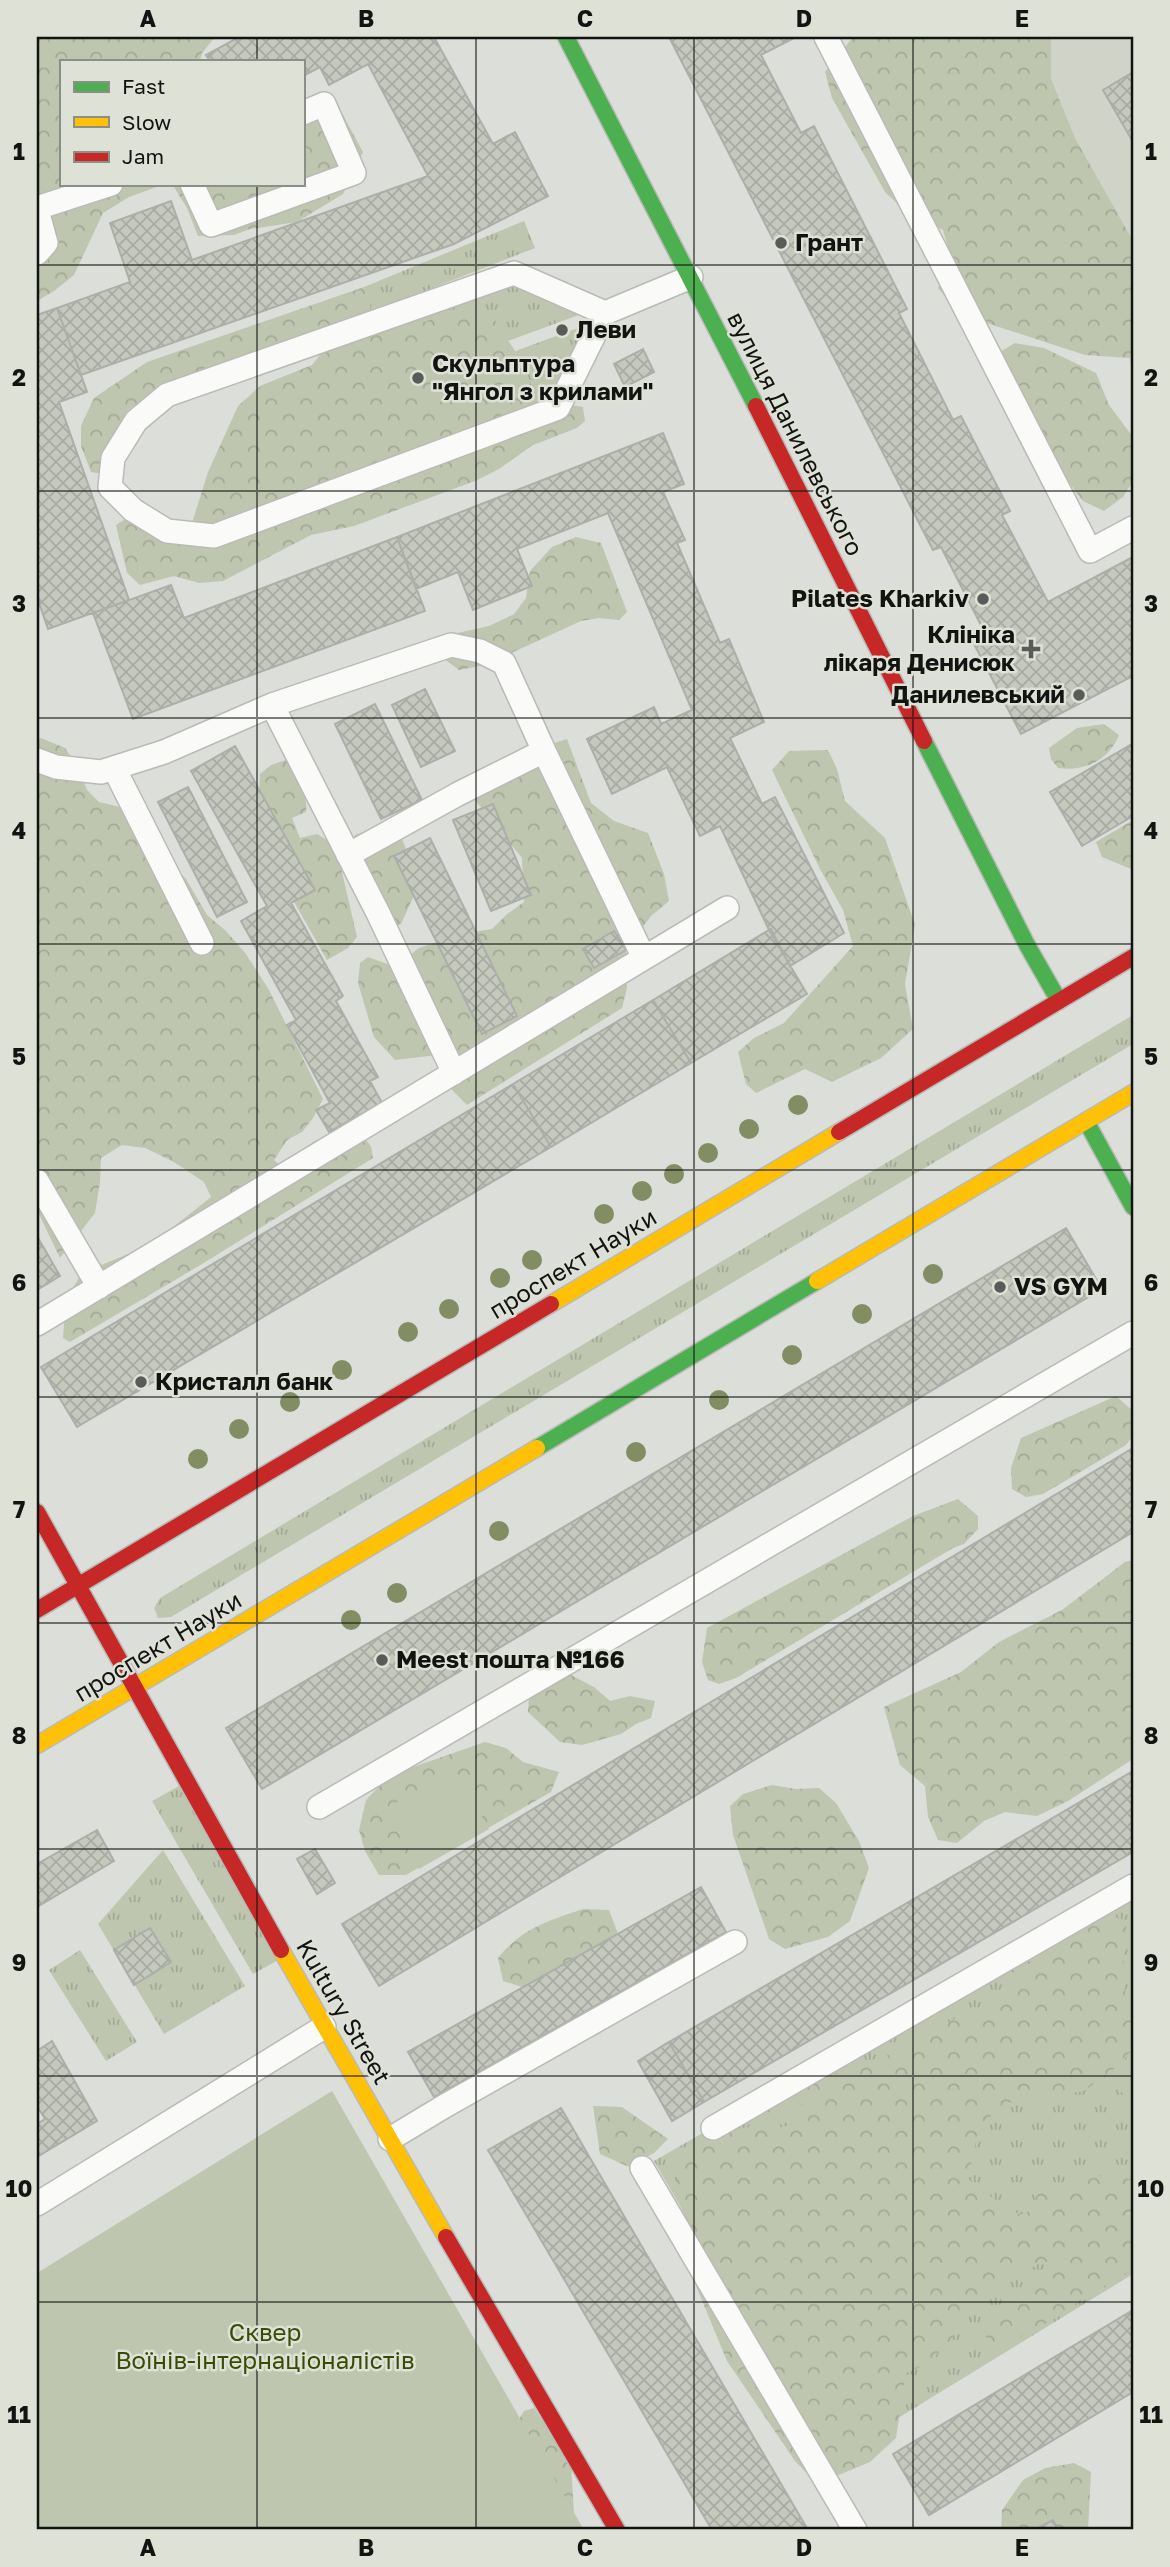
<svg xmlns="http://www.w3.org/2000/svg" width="1170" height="2567" viewBox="0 0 1170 2567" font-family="'Golos Text',sans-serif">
<defs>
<pattern id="grass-tufts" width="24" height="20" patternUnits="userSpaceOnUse" patternTransform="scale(1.75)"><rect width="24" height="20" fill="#bec6af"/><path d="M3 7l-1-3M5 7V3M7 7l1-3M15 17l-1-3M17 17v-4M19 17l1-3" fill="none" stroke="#a2a996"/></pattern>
<pattern id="forest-crowns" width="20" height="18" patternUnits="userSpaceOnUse" patternTransform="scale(1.75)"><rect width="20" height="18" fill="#bec6af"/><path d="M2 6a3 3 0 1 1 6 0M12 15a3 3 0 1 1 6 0" fill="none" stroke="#a2a996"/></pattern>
<pattern id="building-cross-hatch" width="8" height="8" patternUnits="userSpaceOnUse" patternTransform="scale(1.75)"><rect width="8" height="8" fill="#c4c8bd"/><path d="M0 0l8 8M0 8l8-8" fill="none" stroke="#a8aba1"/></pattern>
</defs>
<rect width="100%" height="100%" fill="#dcded9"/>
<path fill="#d0d4c8" d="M1008,37H1133V370L1129,358Z"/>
<path fill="url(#grass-tufts)" d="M524,221L535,248L371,312L364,287Z
M516,282L584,313L497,345L369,332Z
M586,325L547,402L526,413L502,356Z
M1133,1015V1044L171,1617L158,1618L154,1608L160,1598Z
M179,1786L280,1959L253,1974L152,1801Z
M163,1850L245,1986L164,2034L98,1924Z
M1133,1886V2274L828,2461L654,2161Z
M80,1950L137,2042L106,2061L49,1970Z"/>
<path fill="url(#forest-crowns)" d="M37,37H215L202,53L200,61H61V184H165L129,197L103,213L74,275L54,291L37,301V114L39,111C39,86 37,62 37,37Z
M853,37H1051V79L1075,138L1133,241V353L1129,358L1085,355L959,314L938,288L950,255L943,230L908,214L885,192L832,98L825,72Z
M319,98L337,104L363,152L343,194L297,222L250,229L234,235L198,236L187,208L172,184H303V102Z
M364,287L370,302L372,318L198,380L148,395L127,411L102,474L91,472L81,446V426L94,398L147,362Z
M461,311L494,319L521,360L538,400L583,407L585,421L577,428L533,445L499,469L475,481L354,526L311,535L223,581L199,583L174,576L140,585L127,573L116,525L130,516L192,523L208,472L238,406L260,386L312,365L321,354L338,343L369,332H390Z
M1015,343L1044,348L1096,373L1109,405L1133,437V481L1123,497L1104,511L1083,501L1070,484L1023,442L986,360Z
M576,537L601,543L627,612L619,620L599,618L581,621L485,665L459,670L439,655L438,650L453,634L489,626L514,614L526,598L530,571L552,547Z
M1104,724L1119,735C1109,760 1085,772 1058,768L1051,759L1049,748L1077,728Z
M41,738L65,748L77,765L87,790L99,802L120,807L186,879L207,915L226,931L246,954L269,990L323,1099L313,1118L302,1132L287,1140L274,1160L281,1166L313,1142L354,1126L371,1146L373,1158L202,1264L70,1342L63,1338L66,1299L82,1273L128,1254L167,1232L211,1197L204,1182L174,1162L145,1148L122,1145L101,1158L100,1182L95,1213L60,1258L37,1210V740Z
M567,739L591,803L614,821L648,833L664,874L669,901L651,916L626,950L627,988L622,1008L467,1105L449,1087L438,1055L395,1060L374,1037L358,983L360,963L368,957L390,965L405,959L419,948L461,934L492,929L506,915L524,902L522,858L470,794L529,751Z
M828,750L837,769L845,801L885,838L915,925L905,984L913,1029L881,1058L832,1082L805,1069L756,1093L746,1084L738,1052L754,1038L784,1023L853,946L843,910L820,869L772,770L789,751Z
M286,760C298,775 308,791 306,812L292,818L300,838L317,834L330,842L341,868L357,937L348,948L327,960L289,893L258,816L260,774L271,765Z
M1133,820V868L1131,869L1102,857L1096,842Z
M374,828L399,832L420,882L401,924L380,931L345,866L355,835Z
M1116,1396L1133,1411V1436L1126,1445L1043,1494L1026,1497L1012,1489L1011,1468L1021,1438Z
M958,1499L978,1516V1529L964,1544L953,1548L736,1678L719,1684L708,1680L702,1662L707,1628L913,1516Z
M1133,1560V1759L1068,1801L1037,1816L1005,1812L984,1821L957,1843L938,1840L928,1817L925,1786L900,1765L884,1707L961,1672L999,1642L1062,1610L1125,1562Z
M569,1674L594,1687L610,1701L630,1696L655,1701L651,1718L636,1724L621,1734L582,1745L560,1742L528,1712L529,1697Z
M485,1742L506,1748L523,1762L559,1772L551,1792L406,1875H379L365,1851L359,1830L366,1800L390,1775Z
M772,1785L796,1789L819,1788L836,1803L859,1841L869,1868L850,1921L828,1937L785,1949L769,1939L733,1835L730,1806L743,1794Z
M583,1909L609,1910L618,1934L522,1987L503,1981L498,1958C522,1928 548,1921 583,1909Z
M1111,1916L1127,1921L1122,1981L1133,2013V2048L1122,2063L1084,2091L1007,2103L979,2126L968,2179L1010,2211L1024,2215L1034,2205L1038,2186L1058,2197L1095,2175L1133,2179V2270L1081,2299L1065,2313L994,2351L985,2345L988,2323L996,2310L1048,2278L1055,2264L1044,2261L1025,2271L1007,2275L985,2290L954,2337L927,2364L906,2373L896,2438L870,2462L817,2484L795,2461L727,2361L682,2252L683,2213L675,2185L690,2149L723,2130L751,2127L773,2129L795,2124L807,2088L849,2067L911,2048L928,2033L956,2018L988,2019L1017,1987L1015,1969L1030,1931L1055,1919L1090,1923Z
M593,2106L622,2107L668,2139L654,2153L629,2167L600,2154Z
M534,2408L571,2464L575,2530L511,2433L524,2411Z
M1074,2463L1091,2472L1088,2530H1001L1002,2510L1023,2480L1045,2468Z"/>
<path fill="#bec6af" d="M455,1769L489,1829L419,1869L385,1809Z
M1133,2064V2099L1101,2080Z
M332,2091L584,2530H37V2273Z"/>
<path fill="url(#building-cross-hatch)" stroke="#adaeaa" stroke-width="2" d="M239,37H434L493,144L515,132L548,196L454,244L81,375L57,308L130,282L110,223L171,201L192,260L428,176L368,64L329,85L320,67L303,76V61H210L206,55Z
M669,37H796L761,55L801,133L814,126L907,309L899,313L953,420L961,416L1010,511L1002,515L1048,602L1133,557V676L1021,734L974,644L987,637L941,547L933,550Z
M1133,72V142L1103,90Z
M1133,72V142L1103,90Z
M57,308L87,392L59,402L129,600L48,629L37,597V315Z
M643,349L654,372L625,387L614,364Z
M663,433L684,484L663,492L685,540L677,543L720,643L729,639L764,722L730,738L762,804L775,797L844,933L790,966L771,929L769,930L720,826L700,836L667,767L612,794L587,739L654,707L661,724L692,710L608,513L517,549L532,586L473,610L458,572L416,589L397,537Z
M397,537L425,611L133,719L93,613L171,585L184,618Z
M425,689L455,751L421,767L392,705Z
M375,704L422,800L381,819L335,724Z
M1132,744L1133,816L1082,846L1050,792Z
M235,746L315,890L291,903L343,996L336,1001L378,1077L370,1081L382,1103L329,1132L316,1110L330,1103L287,1025L296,1020L241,921L267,906L191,771Z
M188,787L247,902L217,917L158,802Z
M493,804L531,895L491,911L453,820Z
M430,838L517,1016L482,1034L394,856Z
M769,930L807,994L691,1063L653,1000Z
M614,931L626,950L594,968L583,949Z
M653,1000L691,1063L551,1147L513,1084Z
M513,1084L551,1147L77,1427L41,1367Z
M1066,1228L1102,1289L262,1789L226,1728Z
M37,1236L60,1276L37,1290Z
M1133,1448V1532L379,1986L342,1924Z
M1133,1771V1852L704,2102L669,2042Z
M97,1830L114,1861L37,1907V1864Z
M315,1849L335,1883L317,1894L297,1859Z
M701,1887L726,1932L434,2097L408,2052Z
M150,1928L171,1962L134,1985L114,1950Z
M52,2041L97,2121L37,2157V2124L45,2119L37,2106V2051Z
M669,2042L704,2102L672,2121L638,2061Z
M561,2108L590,2158L808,2530H712L488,2150Z
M1133,2310V2392L929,2515L893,2454Z
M1053,2520L1059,2530H1034Z"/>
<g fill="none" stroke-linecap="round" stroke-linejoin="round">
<defs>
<path id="lane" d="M826,37L1090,551L1133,528
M192,184L211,225L354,173L324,104L303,113
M37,208L111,184
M37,210L46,243L37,253
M110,487L113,458L136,421L167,395L514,273L605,313L691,277
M110,487L133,510L167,531L214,536L558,408L605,313
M272,705L378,913L454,1073
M37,760L56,767L101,772L164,752L272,705L451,645L480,651L504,663L544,751L644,958
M114,768L202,943
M348,855L458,794L544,751
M37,1181L99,1287
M37,1324L727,908
M319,1807L1133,1333
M713,2128L1133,1886
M390,2139L443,2107L735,1942
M642,2168L855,2530
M37,2204L324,2027"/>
<path id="fast" d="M566,37L756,406
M924,741L1027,945L1059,1001
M1086,1121L1133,1207
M537,1448L817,1281"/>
<path id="slow" d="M817,1281L1133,1093
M551,1304L839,1132
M37,1745L537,1448
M281,1950L446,2237"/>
<path id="jam" d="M756,406L924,741
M839,1132L1133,957
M37,1512L281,1950
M37,1610L551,1304
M446,2237L617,2530"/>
</defs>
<use href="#lane" stroke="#b9bbb6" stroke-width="26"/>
<use href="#fast" stroke="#b9bbb6" stroke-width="19"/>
<use href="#slow" stroke="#b9bbb6" stroke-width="19"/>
<use href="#jam" stroke="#b9bbb6" stroke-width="19"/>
<use href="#lane" stroke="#fafaf9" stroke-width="23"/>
<use href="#fast" stroke="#4caf50" stroke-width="16"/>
<use href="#slow" stroke="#ffc107" stroke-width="16"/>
<use href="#jam" stroke="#c62828" stroke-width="16"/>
</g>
<g fill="#838d63">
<circle cx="798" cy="1105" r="10"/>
<circle cx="749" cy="1129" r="10"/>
<circle cx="708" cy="1153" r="10"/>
<circle cx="674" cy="1174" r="10"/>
<circle cx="642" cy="1191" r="10"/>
<circle cx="604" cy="1214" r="10"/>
<circle cx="532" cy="1260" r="10"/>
<circle cx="933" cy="1274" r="10"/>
<circle cx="500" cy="1278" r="10"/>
<circle cx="449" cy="1309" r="10"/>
<circle cx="862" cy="1314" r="10"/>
<circle cx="408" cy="1332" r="10"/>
<circle cx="792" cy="1355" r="10"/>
<circle cx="342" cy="1370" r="10"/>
<circle cx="719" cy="1400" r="10"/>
<circle cx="290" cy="1402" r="10"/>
<circle cx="239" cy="1429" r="10"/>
<circle cx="636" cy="1452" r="10"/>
<circle cx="198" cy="1459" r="10"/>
<circle cx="499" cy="1531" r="10"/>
<circle cx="397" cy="1593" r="10"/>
<circle cx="351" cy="1620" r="10"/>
</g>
<path fill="none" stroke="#131411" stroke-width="2" stroke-opacity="0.55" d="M257,37V61M476,37V2530M694,37V2530M913,37V2530M257,184V2530M37,265H1133M37,491H1133M37,718H1133M37,944H1133M37,1170H1133M37,1397H1133M37,1623H1133M37,1849H1133M37,2076H1133M37,2302H1133"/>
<g fill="#595b57" stroke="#dde1d6" stroke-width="2.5">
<circle cx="781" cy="243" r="7"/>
<circle cx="562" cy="330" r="7"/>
<circle cx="418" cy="378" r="7"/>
<circle cx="983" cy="599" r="7"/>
<path d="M1027.5 638.5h7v7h7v7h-7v7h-7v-7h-7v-7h7z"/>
<circle cx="1079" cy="695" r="7"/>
<circle cx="1000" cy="1287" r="7"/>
<circle cx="141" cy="1382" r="7"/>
<circle cx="382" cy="1660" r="7"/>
</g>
<g text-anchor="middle" stroke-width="5" stroke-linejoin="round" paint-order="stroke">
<g font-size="24" font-weight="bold" fill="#131411" stroke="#dde1d6" text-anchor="start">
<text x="795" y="251">Грант</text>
<text x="576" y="338">Леви</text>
<text x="432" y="372">Скульптура<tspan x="432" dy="28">"Янгол з крилами"</tspan></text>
<text x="969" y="607" text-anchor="end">Pilates Kharkiv</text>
<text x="1015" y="643" text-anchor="end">Клініка<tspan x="1015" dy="28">лікаря Денисюк</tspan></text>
<text x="1065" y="703" text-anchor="end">Данилевський</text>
<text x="1014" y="1295">VS GYM</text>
<text x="155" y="1390">Кристалл банк</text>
<text x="396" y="1668">Meest пошта №166</text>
</g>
<g font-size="24" fill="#131411" stroke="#dde1d6">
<text transform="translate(795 434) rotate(63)" y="8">вулиця Данилевського</text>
<text transform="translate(573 1264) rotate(-31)" y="8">проспект Науки</text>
<text transform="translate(158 1647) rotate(-31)" y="8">проспект Науки</text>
<text transform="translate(343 2012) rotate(60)" y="8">Kultury Street</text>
</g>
<g font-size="24" fill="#3a4b03" stroke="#dde1d6">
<text x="265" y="2341">Сквер<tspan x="265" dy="28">Воїнів-інтернаціоналістів</tspan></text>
</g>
</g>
<rect width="1170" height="2567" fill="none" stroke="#dde1d6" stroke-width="77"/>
<rect x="60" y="60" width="245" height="126" fill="#dde1d6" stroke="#8c8f87" stroke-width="2"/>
<rect x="74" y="82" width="35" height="10" fill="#4caf50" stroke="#8c8f87" stroke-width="2"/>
<text x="122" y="94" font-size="21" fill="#131411">Fast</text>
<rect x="74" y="117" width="35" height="10" fill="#ffc107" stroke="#8c8f87" stroke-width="2"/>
<text x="122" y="130" font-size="21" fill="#131411">Slow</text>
<rect x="74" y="152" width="35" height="10" fill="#c62828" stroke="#8c8f87" stroke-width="2"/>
<text x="122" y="164" font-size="21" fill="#131411">Jam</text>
<rect x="38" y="38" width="1094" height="2490" fill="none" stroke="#131411" stroke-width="2.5"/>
<g font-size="23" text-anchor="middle" font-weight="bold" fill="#131411">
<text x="148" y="27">A</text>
<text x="366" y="27">B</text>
<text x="585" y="27">C</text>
<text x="804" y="27">D</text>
<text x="1022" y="27">E</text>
<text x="19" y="160">1</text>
<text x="1151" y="160">1</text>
<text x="19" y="386">2</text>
<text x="1151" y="386">2</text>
<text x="19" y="612">3</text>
<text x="1151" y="612">3</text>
<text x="19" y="839">4</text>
<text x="1151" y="839">4</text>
<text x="19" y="1065">5</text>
<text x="1151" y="1065">5</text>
<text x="19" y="1291">6</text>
<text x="1151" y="1291">6</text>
<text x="19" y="1518">7</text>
<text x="1151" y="1518">7</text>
<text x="19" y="1744">8</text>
<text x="1151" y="1744">8</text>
<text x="19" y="1971">9</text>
<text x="1151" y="1971">9</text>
<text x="19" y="2197">10</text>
<text x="1151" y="2197">10</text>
<text x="19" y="2423">11</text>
<text x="1151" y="2423">11</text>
<text x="148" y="2556">A</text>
<text x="366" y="2556">B</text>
<text x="585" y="2556">C</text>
<text x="804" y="2556">D</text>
<text x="1022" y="2556">E</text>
</g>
</svg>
